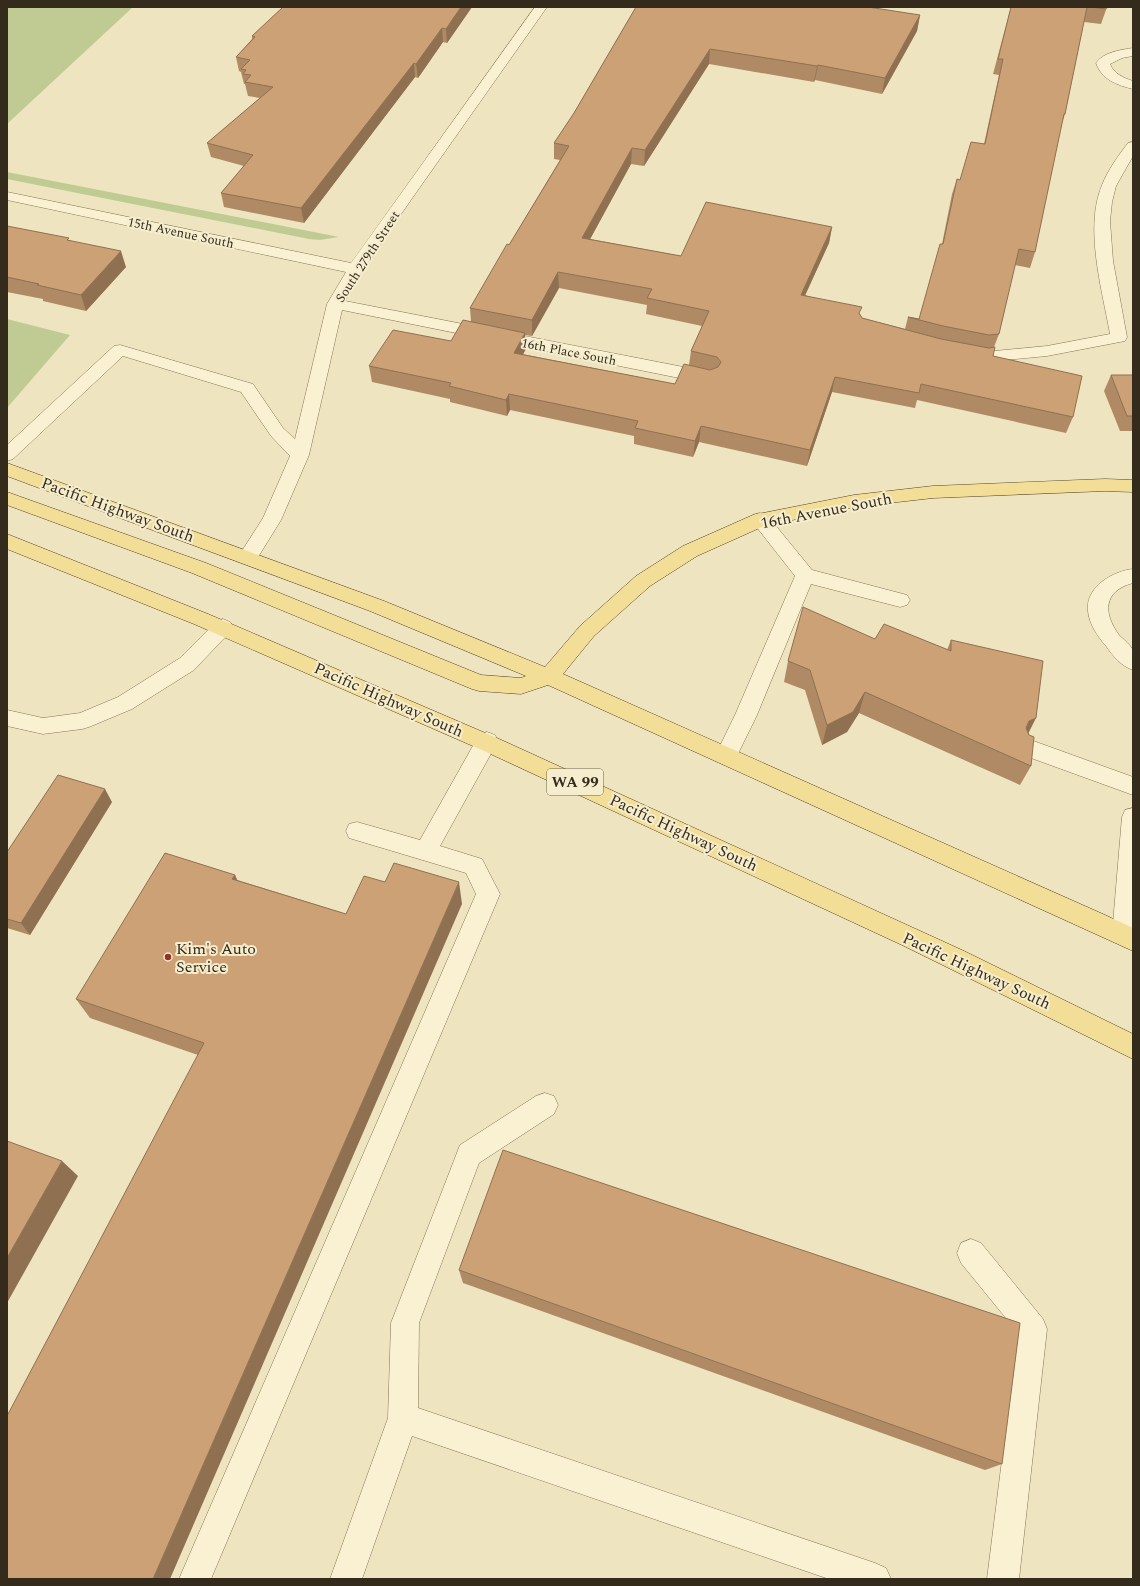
<svg xmlns="http://www.w3.org/2000/svg" width="1140" height="1586" viewBox="0 0 1140 1586" font-family="Spectral,serif">
<rect width="100%" height="100%" fill="#eee4bf"/>
<path fill="#c0cb93" d="M7,7H133L7,124Z
M7,172L339,237L320,240L309,239L7,179Z
M7,319L70,335L7,408Z"/>
<g fill="none" stroke-linecap="round" stroke-linejoin="round">
<defs>
<path id="minor" d="M535,7H547L413,197L363,269L345,301L709,372L715,374L718,378L715,382L709,384L342,310L309,455L281,520L255,562L248,564L241,562L238,557L263,518L290,456L271,436L241,392L123,356L13,459L7,461V445L114,346L120,345L253,384L283,428L295,439L327,304L346,272L7,200V192L351,263Z
M1133,48V56L1122,58L1110,64C1114,74 1124,78 1133,81V89C1117,85 1102,80 1096,63C1104,52 1120,50 1133,48Z
M1133,142V156L1116,186L1112,202L1110,221L1113,261L1127,337L1125,341L1047,356L984,362L959,357L957,353L959,349L965,348L984,352L1047,346L1110,334C1102,289 1084,228 1102,185C1108,170 1118,156 1128,143Z
M760,513L767,515L812,570L907,595L910,600L907,605L900,607L811,584L757,715L734,762L726,765L718,762L715,756L735,715L795,576L751,520L753,515Z
M1133,569V583C1103,591 1103,613 1119,635C1123,639 1132,646 1133,651C1134,657 1133,664 1133,670C1121,666 1113,656 1106,646C1098,637 1089,624 1088,611C1085,587 1113,571 1133,569Z
M223,619L230,622L233,627L230,632L194,670L132,709L89,727L82,729L43,734L7,726V710L43,718L80,713L118,697L180,658L216,622Z
M487,732L495,735L498,741L440,846L482,859L500,894L211,1579H179L476,894L466,873L349,838L346,831L349,824L357,822L420,840L479,735Z
M1028,739L1133,777V795L1020,754L1017,748L1020,742Z
M1133,808V941L1124,946L1116,942L1112,935L1122,817L1125,810Z
M545,1093L554,1096L558,1105L554,1114L479,1163L419,1323L418,1408L875,1563L886,1568L891,1579H829L412,1436L362,1579H330L388,1418L391,1323L460,1145L536,1096Z
M971,1239L981,1243L1043,1319L1047,1329L1019,1579H987L1018,1333L961,1263L957,1253L961,1243Z"/>
<path id="major" d="M7,463L384,601L545,667L580,626L636,576L683,546L753,515L854,495L933,486L1105,479L1133,480V492L1105,491L933,498L854,507L764,526L697,556L650,586L594,636L563,674L1105,915L1133,928V951L548,685L521,694L479,691L472,689L192,573L7,505V492L206,563L481,675L521,678L526,676L370,611L7,476Z
M7,534L208,614L497,738L964,951L1133,1034V1059L902,945L482,750L194,624L7,549Z"/>
</defs>
<use href="#minor" stroke="#867557" stroke-width="1"/>
<use href="#major" stroke="#54422c" stroke-width="1"/>
<use href="#minor" fill="#f9f1d2" fill-rule="evenodd"/>
<use href="#major" fill="#f2de96" fill-rule="evenodd"/>
</g>
<path fill="#af8a65" fill-rule="evenodd" d="M283,7H472L447,43L443,42L418,78L415,77L304,223L224,207L221,193L244,166L211,157L207,143L260,98L248,96L245,84H244L241,72L239,71L236,57L252,39V36Z
M636,7L920,15L917,31L882,94L815,80L814,82L709,64L644,166L631,164L590,239L681,256L832,227L829,243L805,295L860,314L862,318L905,329L908,317L919,319L942,244L952,194L957,179L960,180L984,144L999,75L993,74L1011,7H1107L1101,24L1084,22L1065,114L1060,129L1035,252L1030,268L1015,265L999,334L994,347L993,356L1073,417L1066,433L917,400L915,408L832,392L807,466L699,442L693,457L634,444V436L510,410L507,416L450,402V399L372,382L369,366L451,341L471,322L470,308L509,245L560,160L554,159V143L574,113ZM559,288L647,305L646,314L702,326L691,351L689,365L675,384L522,354L526,349L525,335L532,336Z
M7,226L69,240L126,267L86,311L43,301V299L7,292Z
M1111,375H1133V431H1120L1104,391Z
M875,639L947,650L951,640L1028,734L1031,766L1020,785L859,713L847,732L822,745L805,690L784,682L788,661Z
M112,802L30,935L7,928V852Z
M235,875L237,880L346,914L462,904L198,1055L90,1018L76,999Z
M459,1270L1002,1464L985,1470L463,1283Z"/>
<path fill="#8f7152" d="M461,7H472L447,43L446,29Z
M920,15L917,31L882,94L885,78Z
M442,28L443,42L418,78L416,64Z
M710,49L709,64L644,166L645,150Z
M414,63L415,77L304,223L301,208Z
M818,65L815,80L814,82L817,66Z
M632,148L631,164L582,254V238Z
M832,227L829,243L798,311L801,295Z
M121,251L126,267L86,311L81,295Z
M558,272L559,288L532,336V320Z
M525,333L526,349L515,369L514,353Z
M835,377L832,392L807,466L810,450Z
M509,394L510,410L507,416L506,400Z
M701,426L699,442L693,457L695,441Z
M865,692L859,713L847,732L822,745L827,725Z
M1036,718L1026,738V728L1029,721Z
M105,789L112,802L30,935L21,923Z
M235,875L244,896L232,879Z
M459,882L462,904L170,1579H153Z
M62,1161L78,1176L7,1303V1258Z"/>
<path fill="#cca175" stroke="#8f7152" d="M283,7H461L446,29L442,28L416,64L414,63L301,208L221,193L253,155L207,143L273,87L245,82L251,75L243,74L246,70L241,69L250,60L236,57L255,37L252,36Z
M636,7H868L920,15L885,78L818,65L817,66L710,49L645,150L632,148L582,238L681,256L706,202L832,227L801,295L862,307L859,313L862,318L941,339L989,348L995,347L993,356L1082,376L1073,417L921,384L919,393L835,377L810,450L701,426L695,441L635,428L638,421L509,394L506,400L449,386L451,383L369,366L393,330L451,341L463,320L525,333L514,353L675,384L684,364L710,370L718,367L721,362L717,357L691,351L709,311L647,298L652,289L558,272L532,320L470,308L507,244L509,245L569,146L554,143L574,113Z
M1011,7H1087L1065,114H1064L1035,252L1019,249L999,334L989,335L943,326L908,317L919,319L940,244H943L957,179L960,180L971,142L985,144L1003,59H998Z
M1090,7H1107L1106,9Z
M7,226L69,238L67,240L121,251L81,295L37,285L39,284L7,277Z
M1111,375H1133V416H1127Z
M803,607L875,639L884,624L951,651V640L1043,661L1036,718L1029,721L1026,728L1029,735L1034,737L1031,766L865,692L853,712L827,725L810,670L788,661Z
M58,775L105,789L21,923L7,919V852Z
M165,853L235,875L232,879L346,914L364,876L385,882L394,863L459,882L153,1579H7V1416L204,1043L76,999Z
M7,1141L62,1161L7,1258Z
M503,1150L1020,1323L1002,1464L459,1270Z"/>
<circle fill="#953128" stroke="#f5edce" stroke-width="1.5" cx="168" cy="957" r="4"/>
<g text-anchor="middle" stroke-width="4" stroke-linejoin="round" paint-order="stroke">
<g font-size="13" fill="#352b1c" stroke="#f5edce">
<text transform="translate(181 232) rotate(12)" y="5">15th Avenue South</text>
<text transform="translate(367 256) rotate(-57)" y="5">South 279th Street</text>
<text transform="translate(569 351) rotate(11)" y="5">16th Place South</text>
</g>
<rect fill="#f5edce" stroke="#6f6551" stroke-width="1" x="547" y="769" width="56" height="26" rx="3"/>
<g font-size="15" font-weight="bold" fill="#352b1c">
<text x="575" y="787">WA 99</text>
</g>
<g font-size="16" fill="#352b1c" stroke="#f5edce">
<text transform="translate(118 509) rotate(20)" y="6">Pacific Highway South</text>
<text transform="translate(826 510) rotate(-11)" y="6">16th Avenue South</text>
<text transform="translate(389 699) rotate(24)" y="6">Pacific Highway South</text>
<text transform="translate(684 832) rotate(25)" y="6">Pacific Highway South</text>
<text transform="translate(977 970) rotate(25)" y="6">Pacific Highway South</text>
</g>
<g font-size="16" fill="#352b1c" stroke="#f5edce" text-anchor="start">
<text x="176" y="954">Kim's Auto<tspan x="176" dy="18">Service</tspan></text>
</g>
</g>
<rect width="1140" height="1586" fill="none" stroke="#352b1c" stroke-width="16"/>
</svg>
